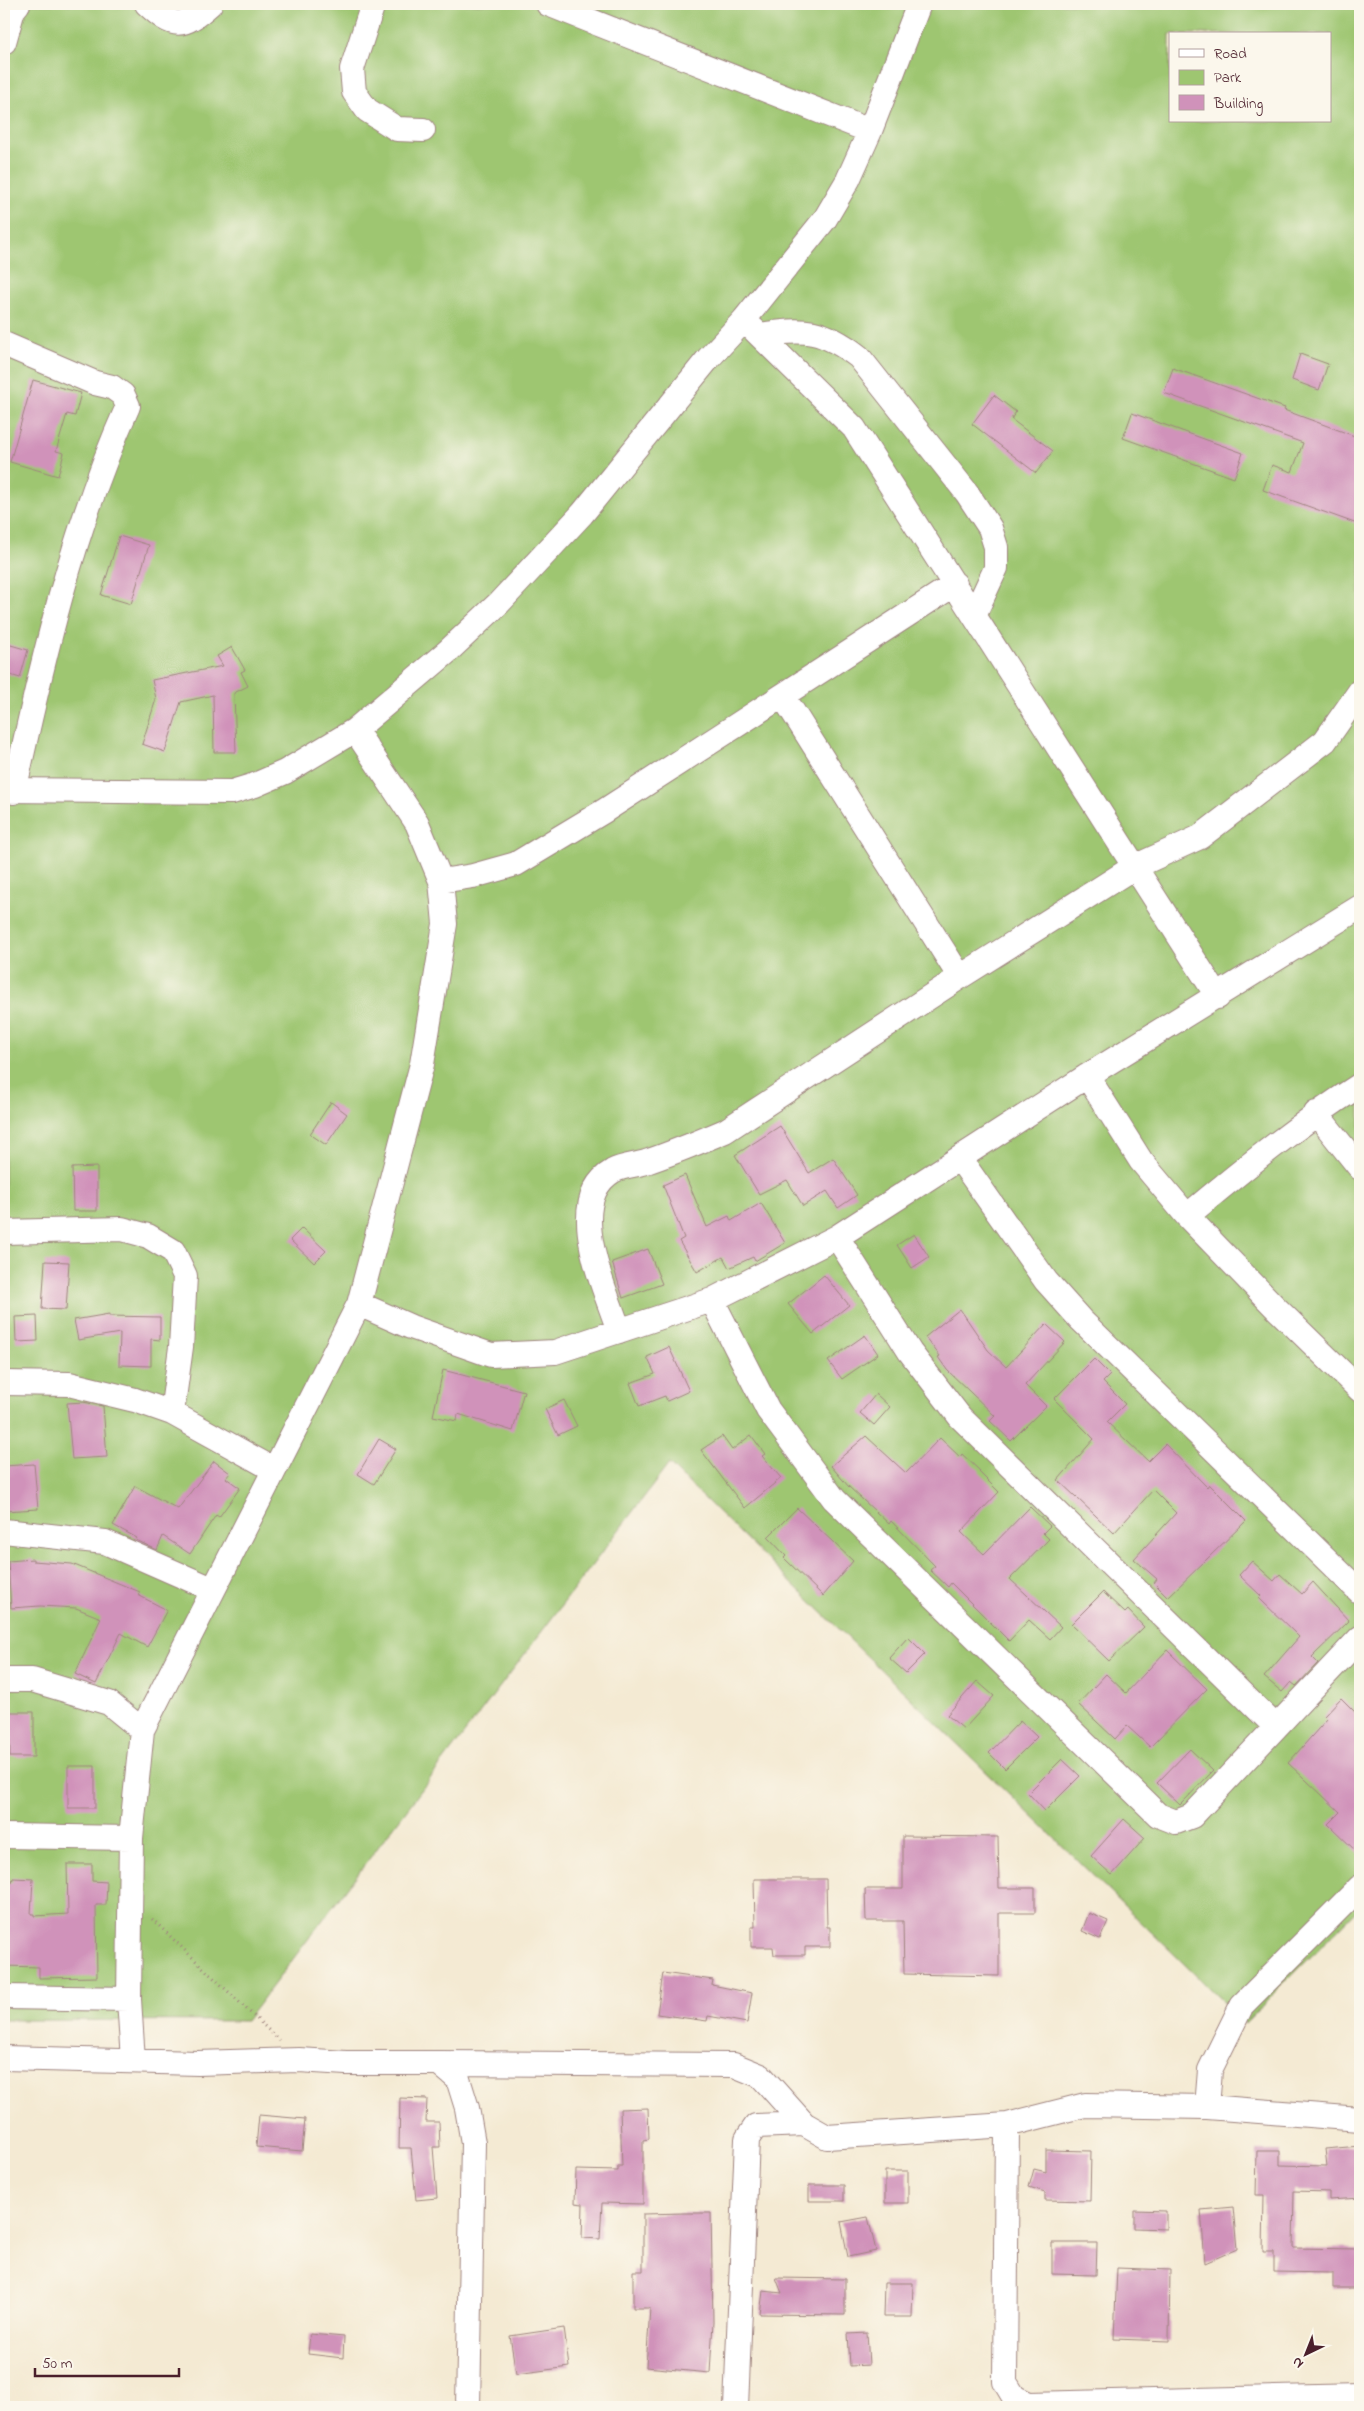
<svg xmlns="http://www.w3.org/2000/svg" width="1364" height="2411" viewBox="0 0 1364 2411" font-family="'Indie Flower',sans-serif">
<rect width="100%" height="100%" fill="#fbf7ec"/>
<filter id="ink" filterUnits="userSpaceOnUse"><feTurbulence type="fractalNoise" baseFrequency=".02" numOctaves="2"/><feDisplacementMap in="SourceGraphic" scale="10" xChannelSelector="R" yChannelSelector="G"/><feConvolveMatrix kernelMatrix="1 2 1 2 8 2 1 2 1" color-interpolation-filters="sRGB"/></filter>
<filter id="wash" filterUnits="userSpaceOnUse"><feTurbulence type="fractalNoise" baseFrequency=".0096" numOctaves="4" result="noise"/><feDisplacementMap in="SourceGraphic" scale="20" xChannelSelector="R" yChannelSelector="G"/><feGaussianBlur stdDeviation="1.12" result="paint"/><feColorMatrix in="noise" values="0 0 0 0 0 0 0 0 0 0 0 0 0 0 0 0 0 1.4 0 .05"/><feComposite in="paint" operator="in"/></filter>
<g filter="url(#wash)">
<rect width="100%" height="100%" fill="#f4ead3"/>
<path fill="#9ec671" stroke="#74724e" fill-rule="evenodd" d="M4,4H1360V1907L1245,2023L669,1464L246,2021L4,2020ZM1170,34H1330V121H1170Z"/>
<g id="blocks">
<path fill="#d092ba" d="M1300,354L1328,364L1319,390L1292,380Z
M1173,368L1285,408L1284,410L1360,438V525L1263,490L1272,465L1292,472L1303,443L1164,393Z
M33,380L81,393L75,416L67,414L56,451L64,453L58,476L10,462Z
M994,395L1016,412L1011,419L1053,451L1036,473L972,424Z
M1132,413L1243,453L1234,478L1123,438Z
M119,536L149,545L131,604L101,595Z
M4,643L28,650L20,678L4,673Z
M232,647L245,670L241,672L248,686L234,693L236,752H214L213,695L181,702L165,752L142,744L156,699L152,680L223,666L217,656Z
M331,1102L347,1114L326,1145L310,1134Z
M780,1126L809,1173L833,1158L857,1195L838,1208L827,1191L803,1206L787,1180L759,1194L735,1155Z
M97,1167V1211H73L72,1168Z
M685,1175L707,1227L729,1216L731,1221L761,1203L785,1243L755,1261L753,1257L729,1268L723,1257L697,1272L679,1241L684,1238L663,1185Z
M302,1228L326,1251L314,1263L290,1240Z
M914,1234L929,1257L912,1268L897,1245Z
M648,1249L662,1284L623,1298L612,1262Z
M45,1261L69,1262L66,1310L42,1309Z
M824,1275L849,1305L813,1334L788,1304Z
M960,1309L988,1350L1006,1367L1046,1324L1065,1342L1025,1385L1046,1406L1011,1441L990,1421L995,1416L947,1370L938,1357L940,1356L925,1337Z
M109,1314V1316L160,1317V1340L151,1339V1366L119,1365L120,1333L78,1340L74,1320Z
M37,1316L38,1341L16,1342L15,1317Z
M865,1335L878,1354L842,1379L828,1361Z
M669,1347L689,1391L667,1401L665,1396L639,1406L630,1383L655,1374L647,1357Z
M1094,1359L1110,1375L1103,1382L1125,1404L1107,1422L1148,1461L1165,1444L1207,1487L1209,1484L1246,1521L1168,1597L1154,1583L1157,1579L1134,1559L1176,1513L1153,1490L1114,1533L1058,1480L1094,1439L1054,1399Z
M443,1370L524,1391L513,1431L458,1414L457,1421L433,1416Z
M876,1394L890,1407L874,1425L860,1413Z
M564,1400L577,1426L558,1435L545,1409Z
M83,1402L103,1406L107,1457L72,1459L67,1403Z
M751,1435L765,1454L762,1456L781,1478L745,1508L701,1450L722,1436L732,1450Z
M866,1436L906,1473L940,1438L960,1457L962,1454L980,1471L979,1472L999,1492L961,1532L984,1554L1030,1507L1050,1526L1043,1533L1049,1539L1010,1579L1061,1627L1050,1639L1029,1620L1009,1641L951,1583L948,1587L930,1570L935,1566L891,1521L889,1524L849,1487L831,1466Z
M379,1439L396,1449L374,1484L358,1474Z
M214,1461L230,1473L226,1478L240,1488L219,1517L216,1515L190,1554L163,1536L157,1550L136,1540L137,1538L113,1525L135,1486L178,1509Z
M34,1464L38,1509L4,1511V1466Z
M797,1508L853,1561L823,1596L784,1558L786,1556L768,1537Z
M33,1559V1561L72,1564L140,1592L138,1595L167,1610L147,1647L121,1633L96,1684L75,1674L101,1618L76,1608L40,1606L11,1608L8,1561Z
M1252,1561L1274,1581L1280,1574L1302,1594L1313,1582L1349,1621L1312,1657L1318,1663L1296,1686L1291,1682L1282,1692L1264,1677L1299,1637L1259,1598L1261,1596L1239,1575Z
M1103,1592L1125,1613L1128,1610L1144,1627L1109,1661L1071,1624Z
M908,1637L925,1654L906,1673L889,1658Z
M1167,1650L1207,1689L1150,1747L1127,1726L1115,1739L1078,1704L1106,1674L1126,1693Z
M977,1681L994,1696L964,1729L947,1715Z
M1341,1698L1360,1717V1855L1328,1824L1340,1812L1288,1763L1327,1719L1324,1716Z
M9,1712H34V1757H10Z
M1020,1721L1037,1737L1005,1769L989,1753Z
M1190,1749L1213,1771L1180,1805L1157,1783Z
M1062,1759L1080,1776L1045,1811L1028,1793Z
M68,1766H95V1808H68Z
M1124,1819L1145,1838L1112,1875L1091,1856Z
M903,1836L998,1837L999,1888H1035V1913H999V1976L904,1974L903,1921H866L865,1889H903Z
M67,1864H92V1881L107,1882L106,1905H96L97,1977L39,1978V1967L4,1966V1883H12L13,1878L33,1879L31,1914H34V1916L68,1914Z
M754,1879H826L827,1927H830V1947H805V1955H774L773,1947H751V1927H755Z
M1089,1913L1108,1921L1100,1939L1082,1931Z
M663,1973L713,1980L712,1985L752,1993L747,2023L708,2016L707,2021L657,2014Z
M400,2098L427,2099L426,2122H439L440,2147H433L437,2198L416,2200L411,2148H399Z
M648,2108L649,2139L643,2140V2204L602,2203L600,2239L582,2238L583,2204L575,2203L576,2170L618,2171V2166H622L620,2109Z
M259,2115L305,2119L302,2151L256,2147Z
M1360,2146V2198L1329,2200V2192L1294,2191L1293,2248L1360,2249V2288H1333V2273L1274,2272V2252H1263L1264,2195H1256L1257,2151H1280V2165L1327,2166L1325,2149Z
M1046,2150L1091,2151L1090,2201L1045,2200V2192L1029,2187L1034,2169L1046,2172Z
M885,2171H908V2203H885Z
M809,2185H844V2201H809Z
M1233,2207L1237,2249L1205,2263L1201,2210Z
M1134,2210L1166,2211V2229L1134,2228Z
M685,2213H711L713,2322L710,2373L646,2367L650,2308H633V2271H643V2214Z
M868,2217L876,2251L848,2257L841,2222Z
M1052,2243H1097L1096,2275L1052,2274Z
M1117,2268L1170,2270L1169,2341L1114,2339Z
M776,2278L845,2279V2315L760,2314L763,2291L782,2293Z
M884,2283H913L912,2317H883Z
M564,2328L569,2367L516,2374L510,2336Z
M867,2333L869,2365L850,2366L848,2334Z
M310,2334L344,2337L343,2358L308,2354Z"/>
</g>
</g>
<g filter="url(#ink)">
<use href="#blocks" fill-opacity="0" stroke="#9f847f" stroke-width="1"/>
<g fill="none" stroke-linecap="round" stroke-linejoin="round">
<defs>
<path id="minor" d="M147,4C174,29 182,29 210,4
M373,4L352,69L354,92L367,110L397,129L423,130
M548,4L870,131
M4,42L13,10L18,4
M744,320L854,428L1218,997
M760,335C805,328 823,329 859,357L967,493L990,528L996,547V568L975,613
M4,344L95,383L112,387L123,395L128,406C73,528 42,661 14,792
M783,696L960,977
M4,790L232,792L255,785L285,772L355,730L447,652L499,603L582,514L708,359L744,320L825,219L848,180L870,131L919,4
M441,881L473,876L516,864L604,811L955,584
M1087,1076L1141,1161L1187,1216L1274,1306L1360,1390
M1316,1113L1360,1168
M960,1159L1046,1281L1081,1320L1360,1592
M1187,1216C1243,1169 1299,1124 1360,1085
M4,1232L122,1229L148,1236L173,1251L185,1276L181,1347L172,1413
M837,1237L910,1352L960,1417L1276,1727
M712,1300L768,1410L834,1499L1158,1815L1176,1822L1192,1816L1360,1638
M359,1304L411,1327L491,1355L555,1352L712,1300L837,1237L1087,1076L1360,907
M619,1331C606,1290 562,1201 613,1171C622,1166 636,1165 646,1162C673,1153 699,1142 725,1131L960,977L1134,867L1200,837L1325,741L1360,691
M4,1383L69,1384L135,1400L172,1413L273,1469
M4,1531L105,1542L212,1589
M4,1680H32L109,1703L142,1730
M4,1836L131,1838
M4,1997L129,1999
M4,2058L198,2063L299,2060L346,2063H439L458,2079L467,2108L473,2143L468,2407
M133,2061L129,1999L131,1838L142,1730L359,1304L422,1064L445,924L441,881L417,823L355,730
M439,2063L734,2065L761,2076L804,2124L827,2137L1007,2125
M1207,2107L1210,2070L1242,2005L1360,1887
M1360,2119L1207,2107L1085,2105L1007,2125L1005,2382L1014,2397L1029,2404L1360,2396
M736,2407L747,2139L756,2126L804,2124"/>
</defs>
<use href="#minor" stroke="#9f847f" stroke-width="26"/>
<path stroke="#9f847f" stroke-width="3" stroke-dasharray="1 4" stroke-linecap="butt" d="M152,1919L279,2040"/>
<use href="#minor" stroke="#fff" stroke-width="24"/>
</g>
</g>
<rect width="1364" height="2411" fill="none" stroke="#fbf7ec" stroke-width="20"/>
<rect x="1169" y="32" width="162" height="90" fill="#fbf7ec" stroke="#b4a19f"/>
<rect x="1179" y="49" width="25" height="8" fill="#ffffff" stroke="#b4a19f"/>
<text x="1214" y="58" font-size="15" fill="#4a1f2b">Road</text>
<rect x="1179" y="70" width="25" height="15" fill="#9ec671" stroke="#b4a19f"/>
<text x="1214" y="82" font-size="15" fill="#4a1f2b">Park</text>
<rect x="1179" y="95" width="25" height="15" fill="#d092ba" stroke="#b4a19f"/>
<text x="1214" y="108" font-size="15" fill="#4a1f2b">Building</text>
<g transform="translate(1306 2354) rotate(223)" stroke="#fbf7ec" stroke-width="4" paint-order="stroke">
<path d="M0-4L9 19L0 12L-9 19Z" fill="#4a1f2b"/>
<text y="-8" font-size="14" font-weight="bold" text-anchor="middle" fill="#4a1f2b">N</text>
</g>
<path d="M35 2368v8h144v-8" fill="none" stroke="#4a1f2b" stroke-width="2.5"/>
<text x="42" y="2368" font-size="15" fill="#4a1f2b" stroke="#fbf7ec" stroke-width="4" paint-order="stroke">50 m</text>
</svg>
